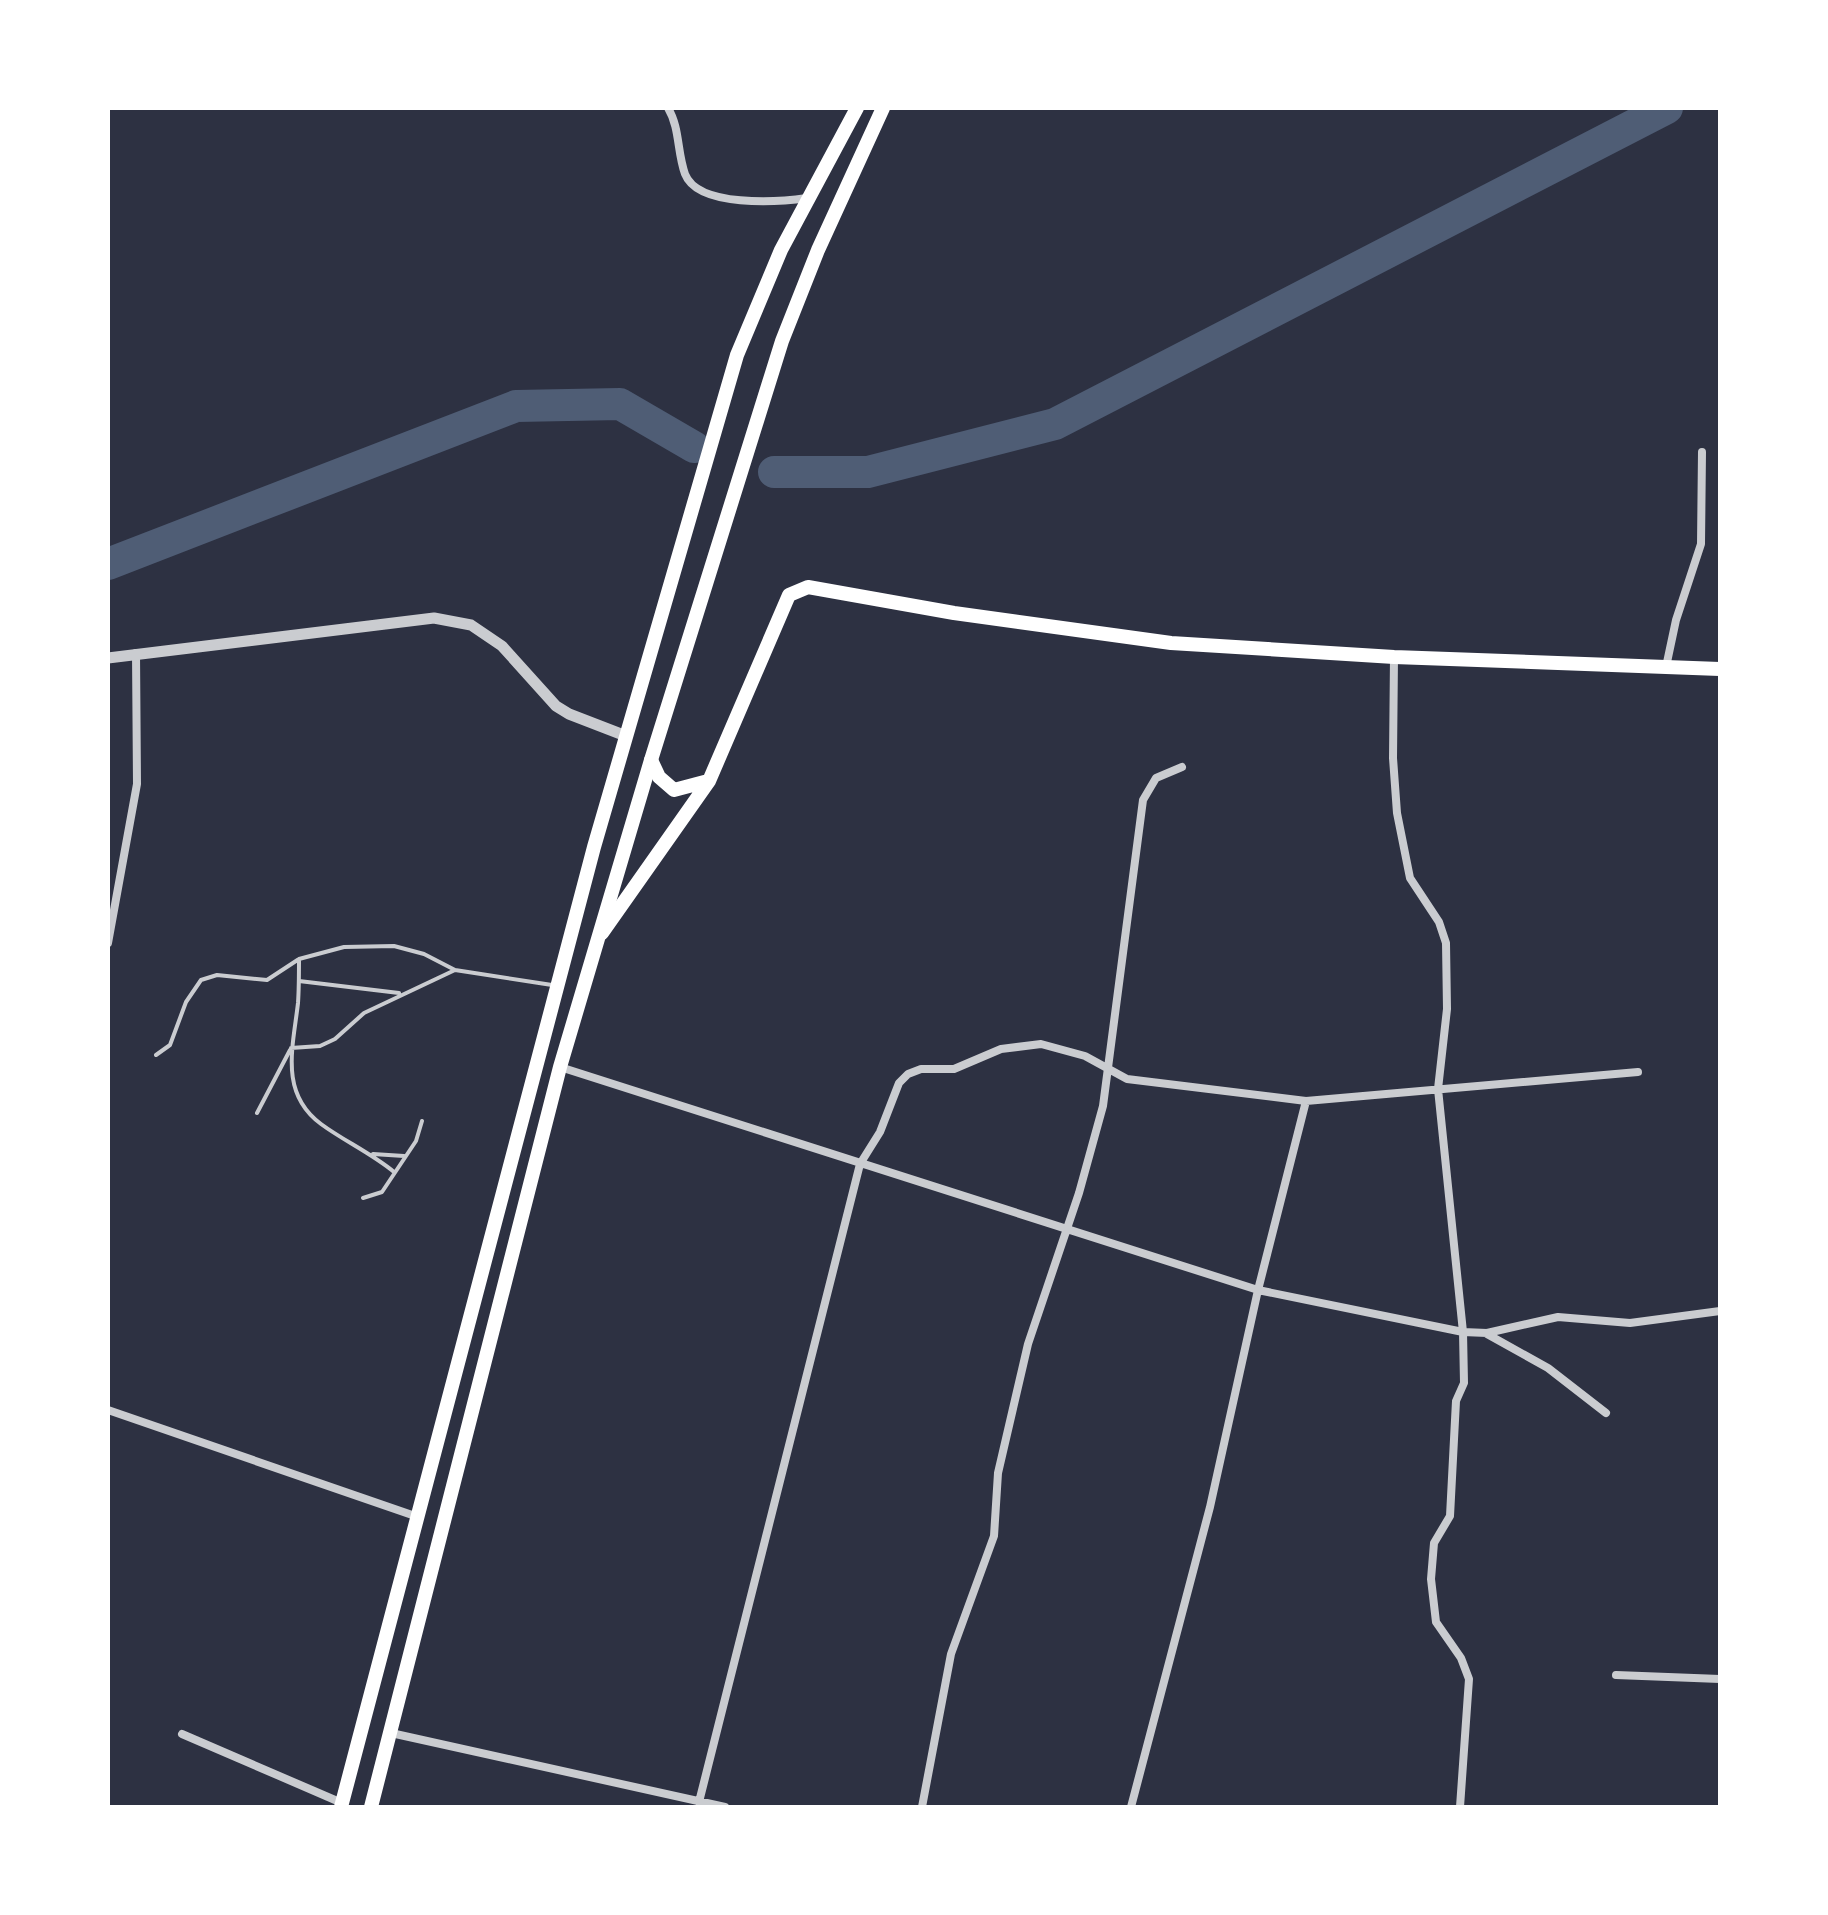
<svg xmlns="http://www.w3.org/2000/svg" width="1828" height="1915" viewBox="0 0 1828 1915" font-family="'Noto Serif',serif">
<rect width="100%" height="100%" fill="#2d3142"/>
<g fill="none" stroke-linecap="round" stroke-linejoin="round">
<path stroke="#4f5d75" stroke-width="32" d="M774,472H868L1055,424L1667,108
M108,564L516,406L620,404L694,447"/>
<path stroke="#caccd0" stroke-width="4" d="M299,959C299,974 299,989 298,1003C293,1047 279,1093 321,1124C344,1141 371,1153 394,1172
M299,981L399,993
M291,1048L320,1046L335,1039L364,1013L455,970
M156,1055L170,1045L186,1002L201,980L217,975L267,980L299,959L344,947L394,946L424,954L455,970L552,985
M257,1113L290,1050
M373,1154L404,1156
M363,1198L382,1192L416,1141L422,1121"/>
<path stroke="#caccd0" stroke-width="8" d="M668,108C680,128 677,152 685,174C698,208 779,202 807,198
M1394,657L1393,758L1397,813L1410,878L1439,922L1446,943L1447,1009L1438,1089L1463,1332L1464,1383L1456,1401L1450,1516L1434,1543L1431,1579L1436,1622L1461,1658L1469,1679L1460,1807
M1666,667L1676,620L1701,544L1702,452
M108,943L137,784L136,653
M560,1067L1258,1290L1463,1332L1487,1333L1558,1317L1630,1323L1720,1311
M1487,1334L1548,1368L1606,1413
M108,1410L418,1517
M1616,1675L1720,1679
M391,1733L725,1807
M182,1734L342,1803
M699,1802L860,1164L880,1132L899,1083L908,1074L921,1069H954L1001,1049L1041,1044L1085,1056L1127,1079L1306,1101L1638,1072
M922,1807L951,1654L994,1536L998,1473L1028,1344L1079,1193L1103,1106L1143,800L1156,778L1182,767
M1131,1807L1210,1507L1258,1290L1306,1101"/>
<path stroke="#caccd0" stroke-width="11" d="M108,658L434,618L471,625L502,646L556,706L569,714L626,736"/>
<path stroke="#fff" stroke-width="14" d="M651,760L659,777L674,790L708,781
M602,933L709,781L789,595L808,587L954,613L1171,643L1394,657L1720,669"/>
<path stroke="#fff" stroke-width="14" d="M341,1807L594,847L737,355L781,250L857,108
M371,1807L560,1067L651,760L782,341L818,250L883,108"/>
</g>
<rect width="1828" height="1915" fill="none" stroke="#ffffff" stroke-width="220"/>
</svg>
